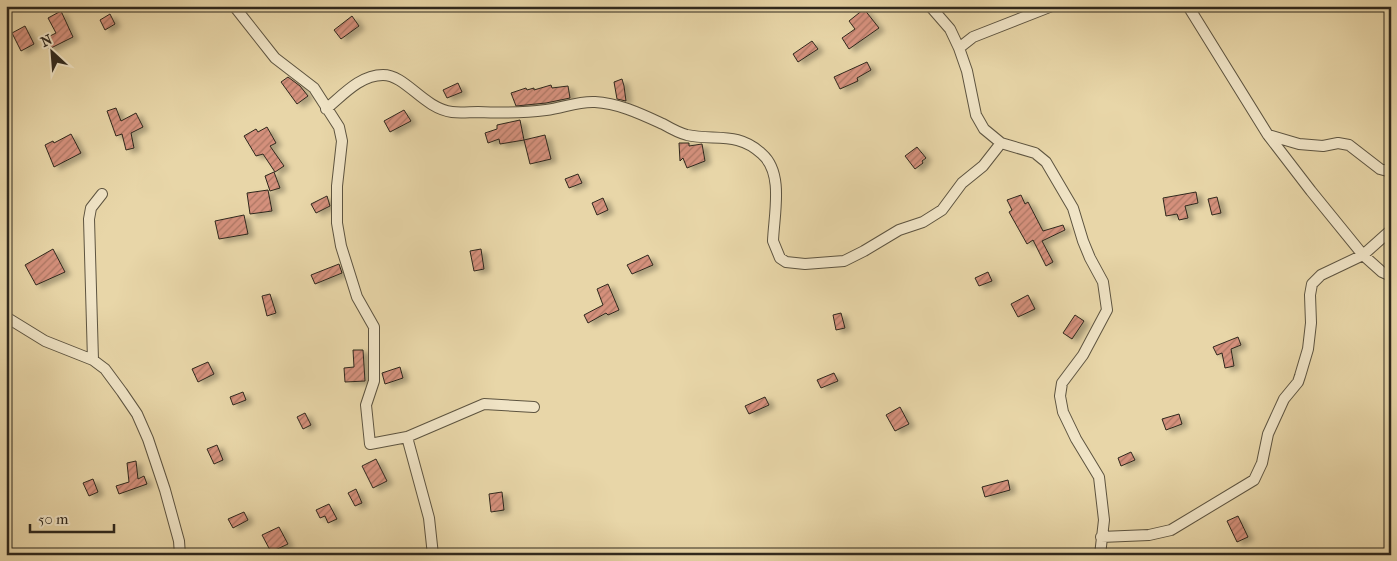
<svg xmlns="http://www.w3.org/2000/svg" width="1397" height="561" viewBox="0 0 1397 561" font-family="'IM FELL French Canon',serif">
<defs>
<pattern id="building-hatch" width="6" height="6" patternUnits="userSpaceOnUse" patternTransform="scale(1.25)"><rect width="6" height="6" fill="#d4907b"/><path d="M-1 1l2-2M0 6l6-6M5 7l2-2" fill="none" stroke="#ac7664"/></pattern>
<filter id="shadow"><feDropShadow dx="5.5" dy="3" stdDeviation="2.5" flood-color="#0004"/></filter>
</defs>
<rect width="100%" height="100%" fill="#e8d6a8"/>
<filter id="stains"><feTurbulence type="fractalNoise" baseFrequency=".004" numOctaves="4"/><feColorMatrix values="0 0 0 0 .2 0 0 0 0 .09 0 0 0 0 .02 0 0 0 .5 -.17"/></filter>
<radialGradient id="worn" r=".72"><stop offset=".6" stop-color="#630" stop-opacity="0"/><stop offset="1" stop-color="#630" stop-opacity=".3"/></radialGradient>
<path fill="url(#building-hatch)" stroke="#2f281d" filter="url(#shadow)" d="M864,9L879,28L849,49L842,38L855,29L849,21Z
M61,11L73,37L49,49L44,39L56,33L48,18Z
M110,14L115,24L105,30L100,20Z
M352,16L359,26L341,39L334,30Z
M25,26L34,44L21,51L12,33Z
M812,41L818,49L798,62L793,54Z
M867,62L871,70L857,78L858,81L840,89L834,77Z
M288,77L300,86L308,96L297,104L281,82Z
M622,79L624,86L626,101L617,99L614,82Z
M458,83L462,92L447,98L443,90Z
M551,85L552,88L568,86L570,98L546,103L516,106L511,93L526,88L527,90L534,88V90Z
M116,108L121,121L136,113L143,127L131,133L134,148L126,150L122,134L116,136L107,111Z
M404,110L411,121L390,132L384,121Z
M520,120L524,140L500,144L499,139L488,143L485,133L497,129V125Z
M267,127L276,143L270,146L284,166L275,172L263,154L256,156L244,136L256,129L258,132Z
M71,134L81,153L54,167L45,145L53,141L54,143Z
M545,135L551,159L530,164L524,140Z
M679,143H689V146L702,144L705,161L687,168L683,158L680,161Z
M917,147L926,158L922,161L923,163L915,169L905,156Z
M274,172L280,188L270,191L265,176Z
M578,174L582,183L569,188L565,179Z
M268,190L272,211L250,214L247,193Z
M1196,192L1198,203L1185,206L1188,218L1179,220L1177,214L1166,216L1163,198Z
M1021,195L1025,204L1028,202L1043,231L1063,225L1065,230L1042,241L1053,262L1046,266L1033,240L1027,244L1009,212L1012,210L1007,200Z
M327,196L330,206L316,213L311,204Z
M1217,197L1221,213L1212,215L1208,199Z
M603,198L608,210L597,215L592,203Z
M244,215L248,234L219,239L215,221Z
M53,249L65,272L36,285L25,265Z
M481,249L484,269L474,271L470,251Z
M648,255L653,265L632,274L627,265Z
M339,264L342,273L315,284L311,275Z
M988,272L992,281L979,286L975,278Z
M608,284L619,310L608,315L606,313L588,323L584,315L603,305L597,289Z
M270,294L276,313L267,316L262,296Z
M1028,295L1035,309L1018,317L1011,304Z
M841,313L845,328L836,330L833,315Z
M1075,315L1084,321L1072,339L1063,333Z
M1238,337L1241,345L1231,349L1234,366L1225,368L1222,353L1217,355L1213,347Z
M353,350H363L365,381L345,382L344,368L354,367Z
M208,362L214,374L198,382L192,369Z
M400,367L403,378L385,384L382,373Z
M834,373L838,381L821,388L817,380Z
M243,392L246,400L233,405L230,397Z
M765,397L769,405L749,414L745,406Z
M900,407L909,424L895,431L886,415Z
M305,413L311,425L303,429L297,417Z
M1179,414L1182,424L1166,430L1162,419Z
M217,445L223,460L214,464L207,449Z
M1131,452L1135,460L1121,466L1118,458Z
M376,459L387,481L373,488L362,466Z
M136,461L138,479L144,476L147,484L119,494L116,486L129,482L127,463Z
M93,479L98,492L89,496L83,483Z
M1008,480L1010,490L985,497L982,487Z
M356,489L362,503L355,506L348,493Z
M502,492L504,510L491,512L489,494Z
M329,504L337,519L328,523L325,516L320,518L316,510Z
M244,512L248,520L233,528L228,519Z
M1238,516L1248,537L1237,542L1227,521Z
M279,527L288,544L271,552L262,535Z"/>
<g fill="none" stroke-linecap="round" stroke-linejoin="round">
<defs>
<path id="street" d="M234,6L275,58L314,88L339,127L342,141L337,186V223L341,246L357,297L374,327V381L366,405L370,444L407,437L429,518L433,555
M930,6L950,29L959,48L967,71L976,115L984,129L1001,143L1035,153L1046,162L1073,208L1083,241L1090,258L1103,282L1107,310L1083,355L1062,383L1060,396L1063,412L1076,439L1099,477L1104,520L1100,555
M1188,6L1268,135L1311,191L1363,255L1382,272L1391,276
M959,48L973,37L1052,6
M326,109C343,95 360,75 383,75C406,75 423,108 452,112C460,113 470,112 478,112C501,113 524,113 546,110C563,108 578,101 595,102C618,103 641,114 663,124C670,128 679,133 687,135C714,141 738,131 762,154C784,173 774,214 773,241L780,258L786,262L805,264L844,261L864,251L899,230L923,222L942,210L962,183L983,166L1001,143
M1268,135L1299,144L1323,146L1338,143L1349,145L1380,169L1391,172
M6,317L45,341L93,360L105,369L122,392L137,414L148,439L165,490L179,541L180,555
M93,360L89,219L91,208L102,194
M407,437L484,404L534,407
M1101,537L1149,535L1171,530L1254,480L1262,463L1268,434L1284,399L1298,382L1300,376L1308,349L1311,323L1310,295L1312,284L1321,275L1363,255L1391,230"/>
</defs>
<use href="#street" stroke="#5d5440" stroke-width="12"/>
<use href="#street" stroke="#f0e4c6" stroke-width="10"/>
</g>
<rect width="1397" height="561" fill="none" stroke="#e8d6a8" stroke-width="25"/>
<rect x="8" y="8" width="1382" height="546" fill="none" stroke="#2f281d" stroke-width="2.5"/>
<rect x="12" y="12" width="1372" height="536" fill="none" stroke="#2f281d"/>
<g transform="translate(52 52) rotate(334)" stroke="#f0e4c6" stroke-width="4" paint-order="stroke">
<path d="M0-4L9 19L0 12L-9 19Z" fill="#2f281d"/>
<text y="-8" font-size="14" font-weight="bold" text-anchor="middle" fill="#2f281d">N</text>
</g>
<path d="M30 524v8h84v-8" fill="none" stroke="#2f281d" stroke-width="2.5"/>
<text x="38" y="524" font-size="15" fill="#2f281d" stroke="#f0e4c6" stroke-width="4" paint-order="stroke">50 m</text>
<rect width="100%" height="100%" filter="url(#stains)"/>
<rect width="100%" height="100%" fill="url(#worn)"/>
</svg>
